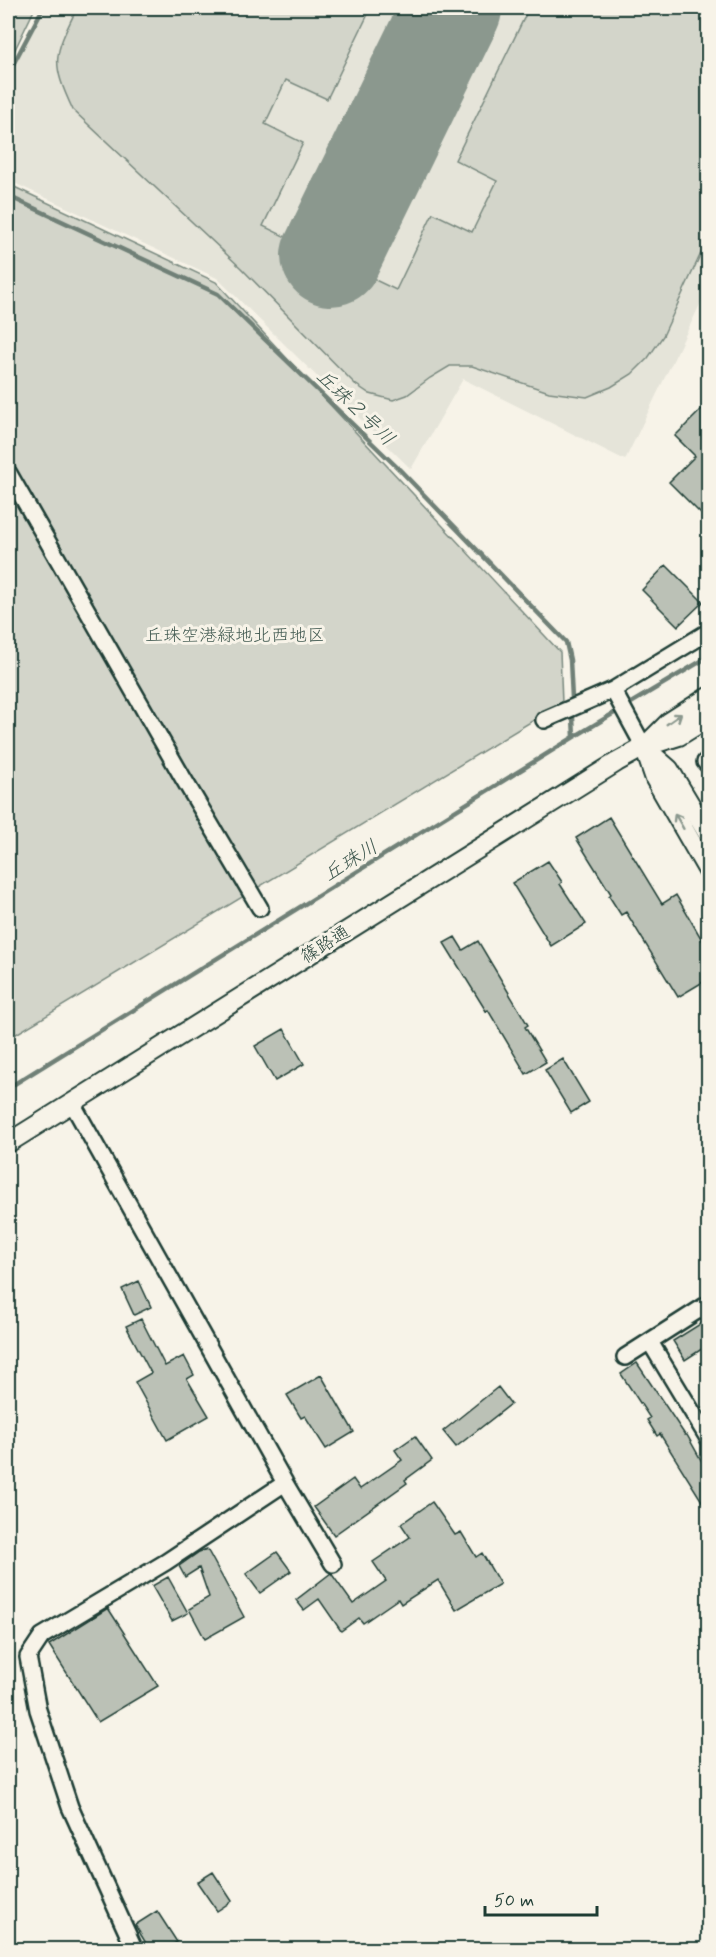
<svg xmlns="http://www.w3.org/2000/svg" width="716" height="1957" viewBox="0 0 716 1957" font-family="Mynerve,'Klee One',sans-serif">
<rect width="100%" height="100%" fill="#f7f3e8"/>
<filter id="ink" filterUnits="userSpaceOnUse"><feTurbulence type="fractalNoise" baseFrequency=".0167" numOctaves="2"/><feDisplacementMap in="SourceGraphic" scale="12" xChannelSelector="R" yChannelSelector="G"/><feConvolveMatrix kernelMatrix="1 2 1 2 8 2 1 2 1" color-interpolation-filters="sRGB"/></filter>
<g filter="url(#ink)">
<path fill="#e5e4d9" d="M40,8H708V288L625,460L463,379L411,469L217,278L8,180V74Z"/>
<path fill="#d3d5ca" stroke="#79897f" stroke-width="1.5" d="M8,8H35L8,64Z
M77,8H371L327,99L286,80L265,124L303,143L263,226L396,290L433,213L472,232L497,181L455,160L529,8H708V238L663,336L648,358L632,374L611,387L587,397L549,392L472,366H450L430,378L407,395L393,400L370,394L355,384L241,268L73,110C50,61 54,55 77,8Z
M8,184L216,282L560,652L562,703L8,1039Z"/>
<g fill="none" stroke-linecap="round" stroke-linejoin="round">
<path stroke="#6f8077" stroke-width="4.5" d="M8,74L43,8
M8,196L218,294L400,470L566,642L570,660L574,737
M8,1088L574,737L708,657"/>
<path stroke="#8b988e" stroke-width="100" d="M331,256L452,8"/>
</g>
<path fill="#bbc1b6" stroke="#1f3d34" stroke-width="1.5" d="M708,403V521L669,482L695,456L675,436Z
M666,565L703,602L678,626L642,590Z
M609,817L662,904L676,895L708,950V979L678,997L626,912L621,915L609,896L611,894L576,838Z
M548,861L562,882L560,884L586,924L551,946L512,883Z
M455,937L463,950L478,941L528,1025L525,1027L546,1062L526,1074L488,1010L486,1011L444,943Z
M284,1029L304,1064L275,1081L255,1046Z
M563,1059L589,1102L571,1113L545,1070Z
M139,1281L151,1307L134,1315L122,1289Z
M141,1319L165,1366L184,1356L194,1375L187,1379L209,1416L167,1440L135,1382L151,1373L126,1326Z
M708,1319V1345L685,1360L673,1341Z
M637,1363L685,1435H687L706,1469L702,1471L708,1481V1511L660,1434L657,1436L647,1420L650,1418L621,1374Z
M321,1375L354,1432L326,1449L305,1416L301,1418L287,1395Z
M498,1387L511,1404L456,1447L443,1431Z
M415,1436L432,1460L405,1480L407,1483L334,1535L314,1507L353,1479L360,1489L402,1460L395,1450Z
M432,1502L455,1535L461,1532L476,1557L482,1553L500,1584L456,1610L438,1580L401,1604L398,1599L363,1623L359,1618L341,1631L319,1599L304,1610L296,1600L331,1573L353,1604L386,1581L373,1562L410,1537L401,1524Z
M207,1549L244,1617L205,1639L189,1609L209,1597L199,1568L185,1577L179,1566L199,1552Z
M277,1552L291,1571L260,1593L246,1574Z
M168,1577L188,1613L172,1621L152,1586Z
M108,1608L158,1686L98,1722L49,1645Z
M213,1872L232,1901L217,1911L197,1882Z
M157,1911L177,1942L164,1950H150L135,1925Z"/>
<g fill="none" stroke-linecap="round" stroke-linejoin="round">
<defs>
<path id="minor" d="M8,472L183,778L260,908
M544,720L613,690
M644,747L613,690L708,632
M705,762L708,765
M72,1103L285,1483L333,1564
M650,1342L708,1438
M625,1357L708,1304
M135,1950L70,1807L38,1710L28,1657L42,1636L166,1562L285,1483"/>
<path id="tertiary" d="M645,746L669,722L708,697
M644,747L655,779L708,871
M645,748L669,769L708,834
M8,1143L617,762L644,747L679,736L708,718"/>
</defs>
<use href="#minor" stroke="#1f3d34" stroke-width="20"/>
<use href="#tertiary" stroke="#1f3d34" stroke-width="22"/>
<use href="#minor" stroke="#f7f3e8" stroke-width="15"/>
<use href="#tertiary" stroke="#f7f3e8" stroke-width="18"/>
</g>
<defs><path id="oneway-shaft" d="M-6 0H5M1.5-3L5.5 0L1.5 3" fill="none" stroke-width="1.6" stroke-linecap="round" stroke-linejoin="round" transform="scale(1.5)"/></defs>
<g stroke="#8b988e">
<use href="#oneway-shaft" transform="translate(674 719) rotate(-35)"/>
<use href="#oneway-shaft" transform="translate(679 821) rotate(-120)"/>
</g>
</g>
<g text-anchor="middle" stroke-width="6" stroke-linejoin="round" paint-order="stroke">
<g font-size="18" fill="#435b52" stroke="#f7f3e8">
<text x="235" y="641">丘珠空港緑地北西地区</text>
</g>
<g font-size="18" fill="#1f3d34" stroke="#f7f3e8">
<text transform="translate(325 944) rotate(-32)" y="6">篠路通</text>
</g>
<g font-size="20" font-style="italic" fill="#405950" stroke="#f7f3e8">
<text transform="translate(356 407) rotate(44)" y="7">丘珠２号川</text>
<text transform="translate(350 860) rotate(-32)" y="7">丘珠川</text>
</g>
</g>
<rect width="716" height="1957" fill="none" stroke="#f7f3e8" stroke-width="30"/>
<rect x="15" y="15" width="686" height="1927" fill="none" stroke="#1f3d34" stroke-width="2" filter="url(#ink)"/>
<path d="M485 1906v9h112v-9" fill="none" stroke="#1f3d34" stroke-width="3"/>
<text x="494" y="1906" font-size="18" fill="#1f3d34" stroke="#f7f3e8" stroke-width="4.5" paint-order="stroke">50 m</text>
</svg>
